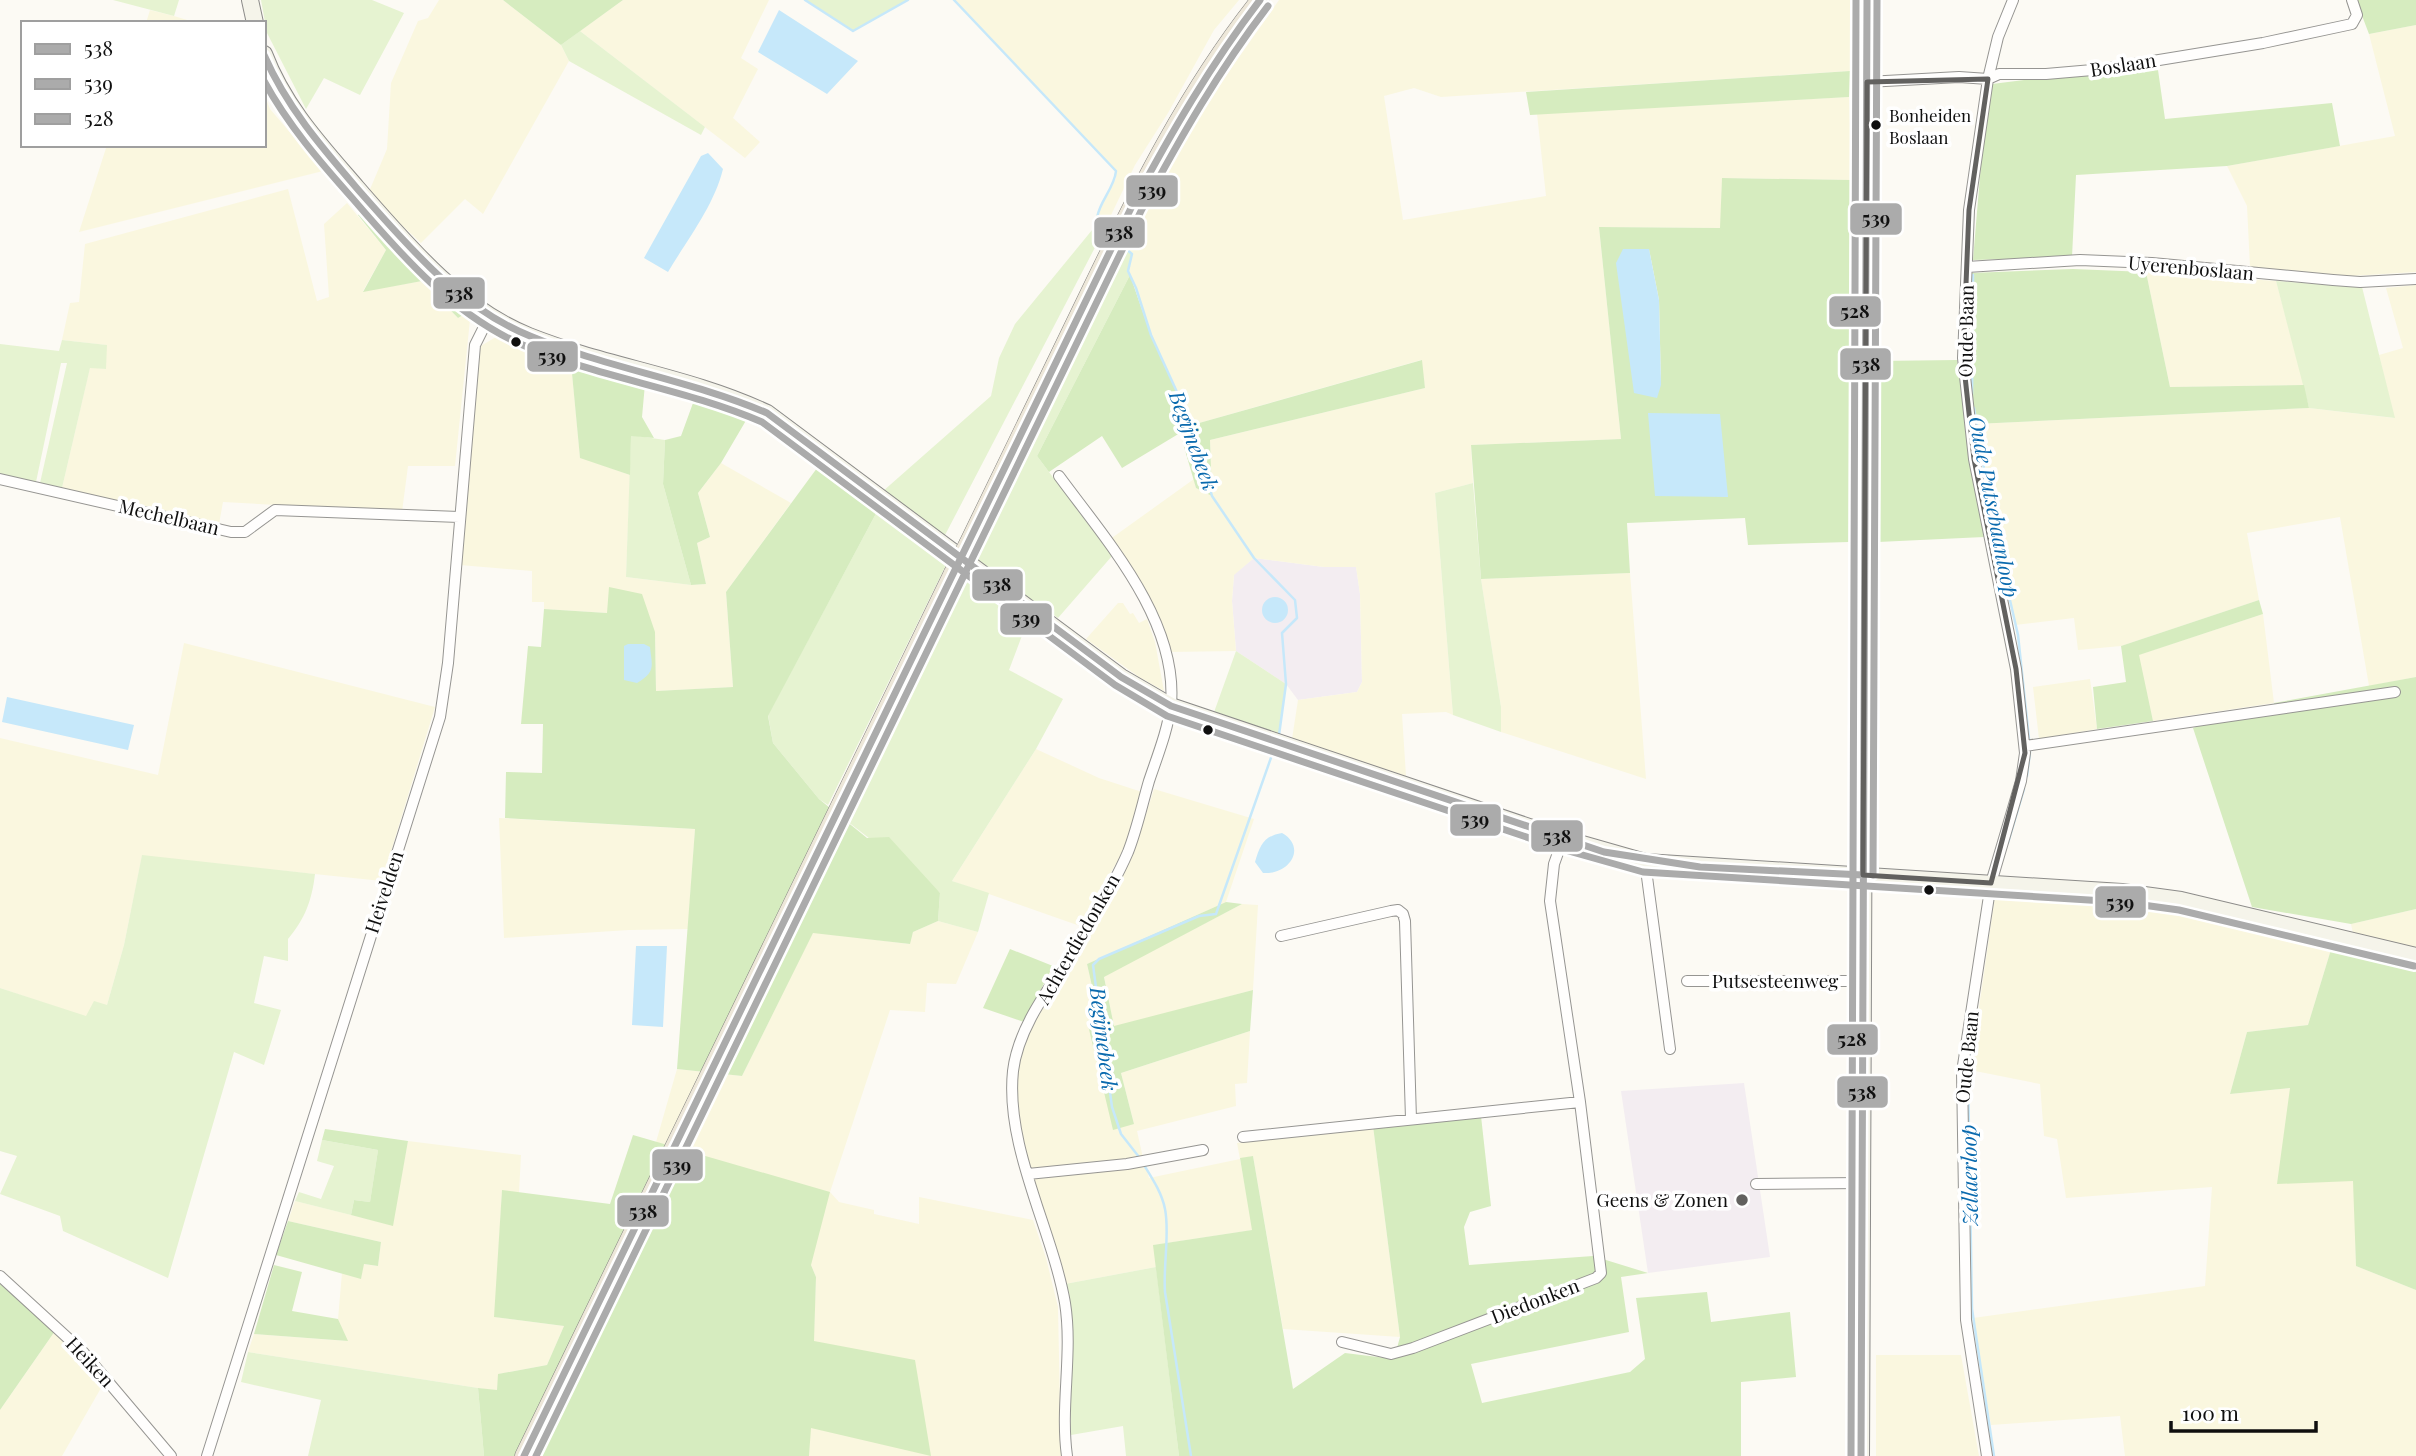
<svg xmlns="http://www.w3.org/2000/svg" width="2416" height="1456" viewBox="0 0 2416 1456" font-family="'Playfair Display',serif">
<rect width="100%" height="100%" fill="#fcfaf4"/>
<path fill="#f3edf1" d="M1254,558L1324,567L1356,566L1360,594L1362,682L1357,692L1298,700L1286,684L1236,651L1232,601L1234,574Z
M1744,1083L1770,1257L1648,1273L1621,1091Z"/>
<path fill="#faf7df" d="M439,0H503L561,45L569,61L483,214L465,199L421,243L368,194L387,149L391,83L418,21L428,18Z
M623,0H769L741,58L758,69L733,118L760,142L745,158L580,31Z
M954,0H1239L1214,30L1168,113L1135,165L1102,234L1096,215L1116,178V171Z
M1279,0H1851L1850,71L1441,97L1414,88L1384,96L1403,220L1546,196L1537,114L1849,97L1852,180L1722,178L1721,228L1599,227L1621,439L1471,445L1473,483L1435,493L1453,715L1446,712L1402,714L1406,776L1292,739L1298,700L1357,692L1362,682L1360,594L1356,567H1324L1254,558L1234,575L1232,601L1236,651L1168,652L1109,540L1194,479L1196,488L1212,495L1210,440L1425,388L1421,360L1192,425L1151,335L1136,288L1128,271L1132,254L1125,248L1176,147Z
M150,10L174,16L197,23H146Z
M2416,25V272L2350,276L2250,267L2247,206L2227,166L2395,136L2369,34Z
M264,94L270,109L323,171L79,232L107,145H264Z
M288,189L317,301L329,297L324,224L347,203L386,250L363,291L422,281L458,318L471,310L455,466H408L402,512L223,502L219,524L62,488L90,367L106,369V345L62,340L70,303L79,302L85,244Z
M2146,272L2276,281L2304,385L2170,387Z
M2416,285V677L2369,686L2340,517L2247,533L2259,600L2121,646L2078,650L2074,618L2015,625L1999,559L1975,424L2309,408L2394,418L2379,355L2403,348L2386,288Z
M501,334L571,363L580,457L630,475L626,577L691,585L706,584L697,543L710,537L698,493L721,463L791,503L726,592L733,687L656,691L655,632L607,613L544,609V602H532V571L460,565L479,347Z
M1630,573L1646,779L1501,732V707L1481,579Z
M1118,603H1123L1130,614L1133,613L1139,623L1147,619L1155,642L1164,691L1139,677L1086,639Z
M2263,614L2274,703L2153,721L2138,655Z
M184,643L435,707L382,881L142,856L124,945L107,1005L86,1017L0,988V738L158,775Z
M2090,679L2097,729L2039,739L2033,687Z
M1036,749L1099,778L1142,792L1125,848L1080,926L952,881Z
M1154,789L1254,819L1226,902L1087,964L1099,1018L1087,1022L1134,1124L1121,1073L1250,1031L1247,1083L1235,1084L1236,1106L1137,1131L1143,1158L1030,1169L1016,1109L1015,1072L1027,1036L1134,852Z
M499,818L695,829L688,929L629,930L504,938Z
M1995,896L2158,906L2333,943L2308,1025L2247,1032L2230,1094L2291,1088L2354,1181L2356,1266L2416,1290V1456H2125L2120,1416L1991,1425L1973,1318L2205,1286L2212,1187L2066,1198L2057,1139L2044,1136L2040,1084L1970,1070Z
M1242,904L1258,905L1253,990L1114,1027L1104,976Z
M2416,909V949L2353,933L2351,924Z
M938,921L978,932L956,984L927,983L925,1012L890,1010L830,1192L839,1202L874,1210V1214L919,1224V1197L1033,1220L1046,1258L1058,1307L1061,1456H809L816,1277L811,1265L656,1142L677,1069L742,1076L813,932L909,944L913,932Z
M1373,1126L1400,1337L1283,1329L1253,1156L1240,1159L1253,1230L1154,1245L1156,1267L1065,1284L1032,1178L1146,1167L1149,1178L1240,1159L1237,1143Z
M408,1141L521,1155L519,1193L502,1191L495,1317L564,1326L547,1365L499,1374L497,1391L248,1352L254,1334L347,1341L338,1319L342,1273L361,1278L363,1264L378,1266L381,1242L288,1221L295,1201L392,1225Z
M55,1331L105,1381L62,1456H0V1410Z
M1876,1355H1961L1979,1456H1876Z"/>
<path fill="#e6f3d1" d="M113,0H179L174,16Z
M261,0H372L404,13L360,95L324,78L306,109L267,33Z
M805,0H908L853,31Z
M580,31L705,127L701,135L569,61L561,45Z
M1097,224L1102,234L944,537L882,492L991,396L999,358L1015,324Z
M1125,248L1132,254L1128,271L1130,275L1037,456L1112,556L1058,618L971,558Z
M2276,281L2362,287L2395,418L2309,408Z
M62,340L107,345L106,369L90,368L62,488L40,483L67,363H61L36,482L0,474V344L59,351Z
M631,435L665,440L663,484L691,585L626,577Z
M1473,483L1481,579L1501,707V732L1453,715L1435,493Z
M880,506L949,559L828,805L819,799L773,743L768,715Z
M964,569L1029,617L1009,670L1063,699L1036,749L952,881L989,893L978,932L938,921L940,893L843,818Z
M1236,651L1286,684L1279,736L1213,715Z
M142,855L315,874C312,900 305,919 288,939V961L264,956L254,1003L281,1010L264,1065L234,1052L168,1278L63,1231L60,1216L0,1194L17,1156L0,1151V988L86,1016L94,1001L107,1005L124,945Z
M322,1140L378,1150L370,1202L354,1200L351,1215L295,1201L299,1192L321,1199L334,1166L317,1161Z
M1156,1267L1179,1456H1126L1123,1426L1071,1435V1308L1065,1284Z
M248,1352L478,1388L484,1456H308L321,1400L241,1382Z"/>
<path fill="#d6ecbf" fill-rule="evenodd" d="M503,0H623L561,45Z
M2356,0H2416V25L2369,34Z
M2157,63L2165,119L2332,103L2340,146L2227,166L2076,175L2072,257L1973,260L1981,164L1992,84Z
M1850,71L1849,97L1530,115L1526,92Z
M1722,178L1852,180L1849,542L1748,545L1745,518L1627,523L1630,573L1481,579L1471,445L1621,439L1599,227L1720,228ZM1649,249L1659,300L1661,385Z
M365,209L471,310L458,318L422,281L363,292L386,250L358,215Z
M2073,269L2146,272L2170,387L2304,385L2309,408L1975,424L1967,368L1971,273Z
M1130,275L1151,336L1192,425L1422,360L1425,388L1210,440L1212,496L1196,488L1180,433L1122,468L1102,436L1049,472L1037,456Z
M1957,360L1984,537L1878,542L1877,361Z
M571,363L645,384L642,417L654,438L631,436L630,475L580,458Z
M697,392L751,412L721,463L698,493L710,537L697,543L706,584L691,585L663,484L665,440L681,436Z
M820,464L880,506L768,716L773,743L819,799L867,838L889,837L940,893L938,921L913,932L910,944L813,933L742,1076L677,1069L695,829L505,818L506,772L542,773L543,724H521L528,646L541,647L544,609L607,613L609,587L642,594L655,632L656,691L733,687L726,592Z
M2259,600L2263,614L2139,655L2153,721L2097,729L2093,687L2126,682L2121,646Z
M2416,677V909L2351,924L2252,907L2193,728L2204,724L2275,713L2274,703Z
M1226,902L1242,904L1104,977L1114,1026L1253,990L1250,1031L1121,1073L1134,1124L1113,1130L1087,1021L1099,1017L1087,964Z
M2333,943L2416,966V1290L2356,1266L2353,1181L2277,1184L2290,1088L2230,1094L2247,1032L2308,1025Z
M1010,949L1053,966L1024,1022L983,1008Z
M1481,1116L1491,1206L1470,1212L1464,1227L1469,1265L1593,1256L1648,1273L1621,1277L1629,1332L1471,1364L1482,1403L1630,1372L1645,1359L1636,1298L1707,1292L1711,1322L1790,1312L1796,1377L1741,1382V1456H1179L1153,1245L1252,1230L1240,1158L1253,1156L1293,1389L1345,1353L1394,1359L1400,1337L1373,1126Z
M325,1129L408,1141L393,1226L351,1215L354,1200L370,1202L378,1150L322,1140Z
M633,1135L830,1192L811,1265L816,1277L814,1341L915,1360L931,1456L811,1428L809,1456H484L478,1388L497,1390L498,1374L547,1365L564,1326L494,1317L502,1190L610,1204Z
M288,1221L381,1242L378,1266L364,1264L361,1279L276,1255Z
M274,1265L302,1272L292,1311L338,1319L348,1341L254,1334Z
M0,1284L55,1331L0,1410Z"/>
<path fill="#c6e8fa" d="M779,10L858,61L827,94L758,52Z
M708,153L723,169C714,206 687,240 668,272L644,258L701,156Z
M1623,249H1649L1659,300L1661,385L1657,398L1634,393L1616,263Z
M1648,413L1720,414L1728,497L1655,496Z
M1262 610a13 13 0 1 1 26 0a13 13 0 1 1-26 0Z
M628,644H644L650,647C652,666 656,672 637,683L624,680V646Z
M7,697L134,725L128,750L2,722Z
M1282,833C1307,847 1290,875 1263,873L1255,862C1260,845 1264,836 1282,833Z
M636,946H667L663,1027L632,1025Z"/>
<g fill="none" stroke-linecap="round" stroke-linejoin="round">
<path stroke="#c6e8fa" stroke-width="2.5" d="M805,0L853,31L908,0
M954,0L1116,171C1114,195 1082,215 1106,238
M1125,248L1132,254L1128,271L1136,288L1151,335L1192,425L1212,496L1254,558L1295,600L1297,618L1282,633L1286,684L1279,735
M1972,394L1973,275
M1974,408L1995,535L2018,635L2029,739
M2027,776L2030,752
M2008,843L2024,789
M1970,1053L1968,1072L1972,1309L1994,1456
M1139,1157L1121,1134L1112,1107L1093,965L1099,959L1199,916L1216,914L1273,752
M1144,1165C1152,1178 1162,1193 1165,1209C1170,1234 1163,1265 1165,1292L1191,1456"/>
<defs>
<path id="street" d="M1867,82L1959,77L1988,79L1999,74H2046L2104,69L2263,43L2352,24L2357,15L2352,0
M1967,267L2080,260L2152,263L2333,280L2360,282L2416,279
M1059,476C1106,540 1178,620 1171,704C1168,730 1157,757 1149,781C1142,805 1137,829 1128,852C1116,880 1099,909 1083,936C1058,978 1019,1021 1013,1071C1005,1147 1052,1229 1065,1303C1073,1353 1060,1406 1067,1456
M0,479L231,532H245L275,510L459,517
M2025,746L2395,692
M1645,862L1670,1049
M1281,936L1391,911L1398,910L1403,914L1405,921L1411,1119
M1687,981H1863
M1243,1137L1580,1102
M1028,1174L1127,1164L1203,1150
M1756,1184L1862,1183
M0,1276L83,1352L171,1456
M1342,1342L1391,1354L1413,1348L1596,1278L1601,1273L1580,1102L1550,901L1554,864L1559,850L1568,840
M207,1456L440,717L448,663L475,345L490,315
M1987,1456L1966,1320L1962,1072L1991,883L2021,781L2025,753L2016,669L1974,459L1963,358L1969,210L1988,79L1998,37L2013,0"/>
<path id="secondary" d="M250,0L255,23
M264,54C284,107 321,146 357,188C406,244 459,308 529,336C607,367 691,377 767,413L1121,677L1171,706L1568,840L1645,862L2122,892L2181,900L2416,956
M1861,1456L1867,0"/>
<path id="primary" d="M968,544C1008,461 1049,378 1089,294C1138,192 1189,89 1260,0
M524,1456L953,573"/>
</defs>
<use href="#street" stroke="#969592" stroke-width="12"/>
<use href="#secondary" stroke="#8c8b89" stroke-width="18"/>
<use href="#primary" stroke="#83827f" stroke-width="19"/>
<use href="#street" stroke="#fffefd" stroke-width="10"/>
<use href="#secondary" stroke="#f5f4ea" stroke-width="16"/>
<use href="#primary" stroke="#ede7d9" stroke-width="18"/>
<defs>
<path id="primary-bridge" d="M953,573L968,544"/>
</defs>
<use href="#primary-bridge" stroke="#83827f" stroke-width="19" stroke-linecap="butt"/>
<use href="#primary-bridge" stroke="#ede7d9" stroke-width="18"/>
<defs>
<path id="bus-1" d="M264,55C287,108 324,150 361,193C410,248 460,308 530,336C607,368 690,380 767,413L1121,677L1171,706L1604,852L1700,867L1863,875
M524,1456L1133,204C1171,133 1211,64 1260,0
M1861,1456L1867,0"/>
<path id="bus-2" d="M264,81C288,125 320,162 353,199C402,256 454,316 525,346C601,378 685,389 762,422L1115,685L1167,716L1565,850L1643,872L2121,902L2179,910L2414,966
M1873,875L1877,0
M536,1456L1142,209C1180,138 1219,70 1268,6"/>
<path id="bus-3" d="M1851,1456L1856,0"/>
</defs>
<use href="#bus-1" stroke="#fff" stroke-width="12"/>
<use href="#bus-2" stroke="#fff" stroke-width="12"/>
<use href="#bus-3" stroke="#fff" stroke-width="12"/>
<use href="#bus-1" stroke="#ababab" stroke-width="7"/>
<use href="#bus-2" stroke="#ababab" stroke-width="7"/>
<use href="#bus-3" stroke="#ababab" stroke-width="7"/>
</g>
<path fill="none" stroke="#62615f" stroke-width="5" stroke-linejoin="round" d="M1988,79L1969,210L1963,358L1974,459L2016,669L2025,753L1991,883L1863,875L1867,82Z"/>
<g fill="#0f0f0f" stroke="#fff" stroke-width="2.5">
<circle cx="1876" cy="125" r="6"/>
<circle cx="516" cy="342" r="6"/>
<circle cx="1208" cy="730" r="6"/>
<circle cx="1929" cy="890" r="6"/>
</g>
<circle fill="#62615f" stroke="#fff" stroke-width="2.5" cx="1742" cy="1200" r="7"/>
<g text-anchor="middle" stroke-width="7" stroke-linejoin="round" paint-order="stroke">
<g font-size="17" fill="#0f0f0f" stroke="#fff" text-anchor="start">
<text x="1889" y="122">Bonheiden<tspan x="1889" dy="22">Boslaan</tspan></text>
</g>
<g font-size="19" fill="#0f0f0f" stroke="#fff">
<text transform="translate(2123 65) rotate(-9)" y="7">Boslaan</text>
<text transform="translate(2191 268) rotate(5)" y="7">Uyerenboslaan</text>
<text transform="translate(1966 331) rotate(-89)" y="7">Oude Baan</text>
<text transform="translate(169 517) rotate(13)" y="7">Mechelbaan</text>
<text transform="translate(384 892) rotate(-72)" y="7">Heivelden</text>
<text transform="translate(1078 939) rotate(-60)" y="7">Achterdiedonken</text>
<text x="1775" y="988">Putsesteenweg</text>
<text transform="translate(1967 1057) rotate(-84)" y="7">Oude Baan</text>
<text transform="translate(1535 1301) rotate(-21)" y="7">Diedonken</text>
<text transform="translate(90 1362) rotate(47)" y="7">Heiken</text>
</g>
<g font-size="19" fill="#0f0f0f" stroke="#fff" text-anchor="end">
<text x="1728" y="1207">Geens &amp; Zonen</text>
</g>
<g font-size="21" font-style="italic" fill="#0a6aae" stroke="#fff">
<text transform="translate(1193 441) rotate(70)" y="7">Begijnebeek</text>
<text transform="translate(1993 507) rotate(79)" y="7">Oude Putsebaanloop</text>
<text transform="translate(1103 1039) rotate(83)" y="7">Begijnebeek</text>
<text transform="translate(1970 1175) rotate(-91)" y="7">Zellaerloop</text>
</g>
</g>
<g stroke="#fff" stroke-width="2.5">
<rect x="1125" y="174" width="54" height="34" rx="7" fill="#ababab"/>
<rect x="1849" y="202" width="54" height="34" rx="7" fill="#ababab"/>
<rect x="1093" y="216" width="53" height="33" rx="7" fill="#ababab"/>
<rect x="432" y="276" width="54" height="34" rx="7" fill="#ababab"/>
<rect x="1828" y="295" width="54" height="33" rx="7" fill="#ababab"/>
<rect x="526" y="340" width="53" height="33" rx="7" fill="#ababab"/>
<rect x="1839" y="347" width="53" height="34" rx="7" fill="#ababab"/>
<rect x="971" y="568" width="53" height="34" rx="7" fill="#ababab"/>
<rect x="999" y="602" width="54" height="34" rx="7" fill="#ababab"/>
<rect x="1449" y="803" width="53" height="34" rx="7" fill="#ababab"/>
<rect x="1530" y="819" width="54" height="34" rx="7" fill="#ababab"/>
<rect x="2094" y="885" width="53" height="34" rx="7" fill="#ababab"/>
<rect x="1826" y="1023" width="53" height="33" rx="7" fill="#ababab"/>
<rect x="1836" y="1075" width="53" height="34" rx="7" fill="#ababab"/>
<rect x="651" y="1148" width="53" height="34" rx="7" fill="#ababab"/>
<rect x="616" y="1194" width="54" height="34" rx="7" fill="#ababab"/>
</g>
<g font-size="19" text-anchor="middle" font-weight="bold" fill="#111">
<text x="1152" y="197">539</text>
<text x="1876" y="225">539</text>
<text x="1119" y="239">538</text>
<text x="459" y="300">538</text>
<text x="1855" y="318">528</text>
<text x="552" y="363">539</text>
<text x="1866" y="371">538</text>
<text x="997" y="591">538</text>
<text x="1026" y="625">539</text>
<text x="1475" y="826">539</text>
<text x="1557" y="843">538</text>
<text x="2120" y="909">539</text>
<text x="1852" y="1046">528</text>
<text x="1862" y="1099">538</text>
<text x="677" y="1172">539</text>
<text x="643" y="1218">538</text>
</g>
<rect x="21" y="21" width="245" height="126" fill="#ffffff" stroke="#9f9f9f" stroke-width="2"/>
<rect x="35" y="44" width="35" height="10" fill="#ababab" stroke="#9f9f9f" stroke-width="2"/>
<text x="84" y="56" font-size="21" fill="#0f0f0f">538</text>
<rect x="35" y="79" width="35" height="10" fill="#ababab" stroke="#9f9f9f" stroke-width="2"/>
<text x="84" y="91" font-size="21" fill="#0f0f0f">539</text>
<rect x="35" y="114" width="35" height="10" fill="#ababab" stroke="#9f9f9f" stroke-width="2"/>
<text x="84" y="126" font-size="21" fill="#0f0f0f">528</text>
<path d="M2171 1421v10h145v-10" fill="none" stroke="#0f0f0f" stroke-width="3.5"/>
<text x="2182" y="1421" font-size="21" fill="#0f0f0f" stroke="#ffffff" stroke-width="5" paint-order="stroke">100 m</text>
</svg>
